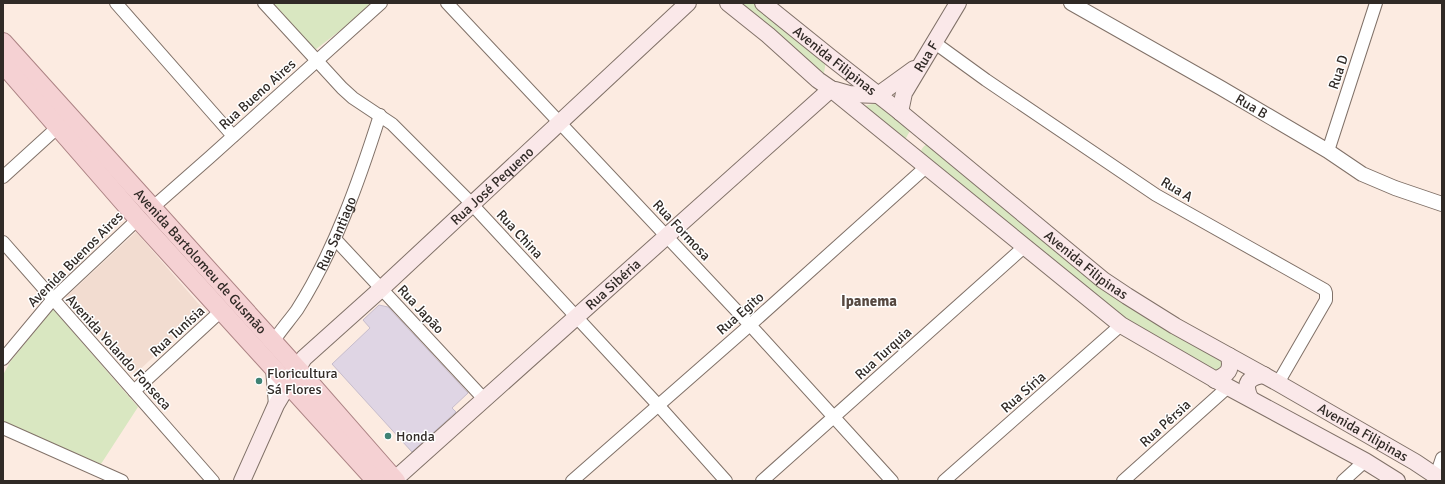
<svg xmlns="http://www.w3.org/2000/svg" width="1445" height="484" viewBox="0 0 1445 484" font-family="Signika,sans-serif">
<rect width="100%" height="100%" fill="#fcebe1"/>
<path fill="#f2dcd0" d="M136,232L204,310L135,374L66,297Z"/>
<path fill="#d9e7c1" d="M273,3H370L373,5L315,50Z
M736,3H755L822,56C827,63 825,69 823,76Z
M880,102L911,129L906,138L902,141L861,107Z
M930,143L1226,363L1217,373L1131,326L920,156C921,149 923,145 930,143Z
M53,309L138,407L101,464L3,422V375L10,362Z"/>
<path fill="#dfd5e4" stroke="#c7bdcc" d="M379,305L388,307L468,393L452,408L456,412L412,452L332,364L370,328L363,320Z"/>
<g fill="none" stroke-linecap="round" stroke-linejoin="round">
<defs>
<g id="minor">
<path d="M116,3L233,136"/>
<path d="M264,3L342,88L353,98L392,124L467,199L658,405L726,481"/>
<path d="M447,3L750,325L892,481"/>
<path d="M935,43L986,80L1156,195L1325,290L1326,293V300L1278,383"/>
<path d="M1328,151L1376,3"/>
<path d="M3,177L58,127"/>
<path d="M152,208L210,157L381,3"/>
<path d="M335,239L484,399"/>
<path d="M3,242L213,481"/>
<path id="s1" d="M273,342C280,331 289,321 297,310C334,252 359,181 380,115"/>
<path d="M3,359L53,299L138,219"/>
<path d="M134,391L222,310"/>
<path d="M3,428L122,481"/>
<path d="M1436,476L1442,458"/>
<path d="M572,481L750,325L926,167"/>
<path d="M762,481L1024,247"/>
<path d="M944,481L1121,325"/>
<path d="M1123,481L1228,387"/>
<path d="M1343,481L1365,461"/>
</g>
<g id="tertiary">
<path id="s2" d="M1071,3L1221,88L1328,151L1362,174L1395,188L1442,204"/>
<path d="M273,368L276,405"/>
</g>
<g id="secondary">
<path d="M728,3L768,35L818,80L831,89L1121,325L1228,387L1365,461L1397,481"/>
<path id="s3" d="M763,3L830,57L900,112L1103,280L1127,296L1175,326L1278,383L1415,462L1442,480"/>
<path d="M835,90L849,94L878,95L914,69"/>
<path id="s4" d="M900,112L904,93L958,3"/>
<path d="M1215,380C1228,374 1232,371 1229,356"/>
<path d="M1250,398C1243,383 1249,377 1264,375"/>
<path id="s5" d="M242,481L276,405L304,358L381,289L688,3"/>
<path id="s6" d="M393,481L831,89"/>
</g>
<g id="primary">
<path id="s7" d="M3,42L297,368L396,481"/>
<path d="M3,64L138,219L376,481"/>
</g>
</defs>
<use href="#minor" stroke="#807168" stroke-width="14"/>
<use href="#tertiary" stroke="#807168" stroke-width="16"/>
<use href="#secondary" stroke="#807168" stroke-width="18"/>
<use href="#primary" stroke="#ac8384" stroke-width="20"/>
<use href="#minor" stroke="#fff" stroke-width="12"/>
<use href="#tertiary" stroke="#fff" stroke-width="14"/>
<use href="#secondary" stroke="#fae8e9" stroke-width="16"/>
<use href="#primary" stroke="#f5d1d3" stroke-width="18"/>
</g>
<g fill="#3f8274" stroke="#fff" stroke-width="1.5">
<circle cx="259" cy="381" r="4"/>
<circle cx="388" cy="436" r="4"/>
</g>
<g text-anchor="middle" stroke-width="3" stroke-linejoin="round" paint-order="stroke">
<g font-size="14" fill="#302a26" stroke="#fff">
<text dy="5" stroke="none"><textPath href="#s4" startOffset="62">Rua F</textPath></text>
<text dy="5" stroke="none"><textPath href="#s3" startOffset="92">Avenida Filipinas</textPath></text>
<text transform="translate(1338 72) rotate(-72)" y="5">Rua D</text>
<text transform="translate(257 94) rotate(-42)" y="5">Rua Bueno Aires</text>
<text dy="5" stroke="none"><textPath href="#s2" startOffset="208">Rua B</textPath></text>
<text dy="5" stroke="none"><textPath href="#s5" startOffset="393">Rua José Pequeno</textPath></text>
<text transform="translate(1177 189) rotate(31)" y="5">Rua A</text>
<text transform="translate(682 230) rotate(47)" y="5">Rua Formosa</text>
<text dy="5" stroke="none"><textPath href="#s1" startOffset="126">Rua Santiago</textPath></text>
<text transform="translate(520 234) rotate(47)" y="5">Rua China</text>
<text transform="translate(75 259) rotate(-45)" y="5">Avenida Buenos Aires</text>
<text dy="5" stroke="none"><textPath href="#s7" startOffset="295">Avenida Bartolomeu de Gusmão</textPath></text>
<text dy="5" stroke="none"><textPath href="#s3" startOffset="416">Avenida Filipinas</textPath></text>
<text dy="5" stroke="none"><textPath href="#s6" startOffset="295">Rua Sibéria</textPath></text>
<text transform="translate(421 309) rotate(47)" y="5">Rua Japão</text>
<text transform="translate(740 313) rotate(-41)" y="5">Rua Egito</text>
<text transform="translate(177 331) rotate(-42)" y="5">Rua Tunísia</text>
<text transform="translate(119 352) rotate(48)" y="5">Avenida Yolando Fonseca</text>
<text transform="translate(883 353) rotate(-42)" y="5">Rua Turquia</text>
<text transform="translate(1023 392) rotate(-41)" y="5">Rua Síria</text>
<text transform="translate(1165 423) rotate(-42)" y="5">Rua Pérsia</text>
<text dy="5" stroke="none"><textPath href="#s3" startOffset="740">Avenida Filipinas</textPath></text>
</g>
<g font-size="14" fill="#302a26" stroke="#fff" text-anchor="start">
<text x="267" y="378">Floricultura<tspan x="267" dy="16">Sá Flores</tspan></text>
<text x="396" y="441">Honda</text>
</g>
<g font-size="15" font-weight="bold" fill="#564840" stroke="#fff">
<text x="869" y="306">Ipanema</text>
</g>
</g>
<rect width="1445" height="484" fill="none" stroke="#302a26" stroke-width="8"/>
</svg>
